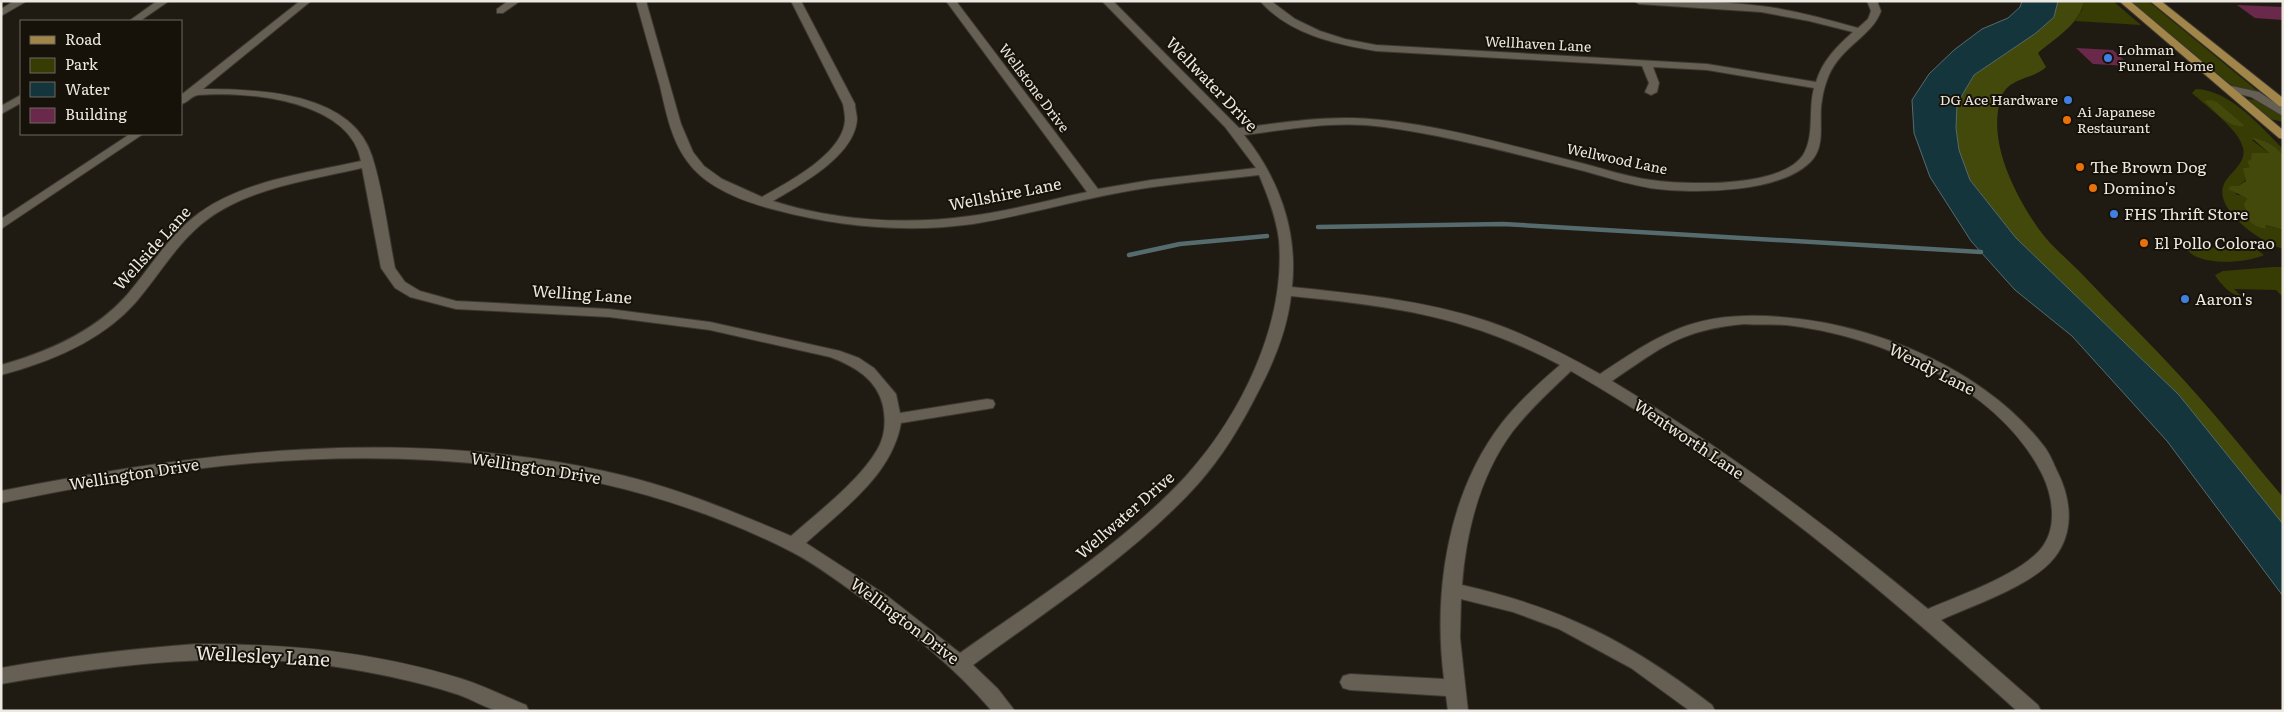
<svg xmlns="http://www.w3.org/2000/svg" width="2284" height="712" viewBox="0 0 2284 712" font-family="Literata,serif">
<rect width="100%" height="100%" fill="#201b12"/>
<path fill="#363c03" d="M2084,1H2113L2141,25L2075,21L2082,10Z
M2130,1H2148L2260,93L2231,85Z
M2196,89C2230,90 2260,126 2283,149V155C2275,146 2263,137 2252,140L2269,153L2251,160L2250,167L2244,168L2246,180L2238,186H2231L2237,195H2243L2247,199V220L2265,229V225L2283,230V249C2263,244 2212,209 2224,184C2229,173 2247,163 2243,148C2239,129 2207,107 2192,93Z
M2247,99L2264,101L2283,116V122L2270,119Z
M2182,238L2189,245L2249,251L2242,242L2245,241L2264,255C2246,263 2210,265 2193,255C2187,251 2183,245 2179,240Z
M2273,267H2283V297L2276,290L2234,289L2241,296C2232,296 2220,284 2215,275L2223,271Z"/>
<path fill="#42490a" d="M2058,1L2084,2C2078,26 2056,37 2038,53L2046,67C2033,80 2008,77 2001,98C1987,141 2014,193 2038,228C2049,244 2066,258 2080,272C2114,308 2149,342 2182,378C2217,416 2249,457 2283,497V524L2179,395L2016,238L1970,180L1959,150L1956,128L1957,104L1974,75L2036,33L2054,17Z
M2211,100L2217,102L2245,126C2229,129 2215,111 2204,101Z
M2252,138C2264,139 2275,145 2283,155V230L2266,225L2265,229C2255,227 2248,221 2241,213L2246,210L2244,204L2247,199C2242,194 2234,193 2228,189L2231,186H2238L2246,181L2243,168L2250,167L2247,161L2251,160L2252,153H2269Z"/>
<path fill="#14353c" stroke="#556b6e" d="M2022,1H2058L2054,17L2036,33L1974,75L1957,104L1956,128L1959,150L1970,180L2016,238L2179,395L2283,524V596L2167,441L2072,336L2015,290L1971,241L1930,177L1914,133L1912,100L1929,74L1954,50L1982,29L2008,18L2020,7Z"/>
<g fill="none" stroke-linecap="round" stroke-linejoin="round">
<path stroke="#556b6e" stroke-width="4.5" d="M1318,227L1503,224L1981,252
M1129,255L1180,244L1267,236"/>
</g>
<path fill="#6a294a" d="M2237,5L2283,7V20L2255,18Z
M2076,48L2113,50L2130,66L2093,64Z"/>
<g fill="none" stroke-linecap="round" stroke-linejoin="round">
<defs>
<path id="street" d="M14,1H27L1,16V9Z
M157,1H169L140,21H129Z
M300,1H311L203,89C258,89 352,92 372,156C383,190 388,232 395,268L405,282L420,291L456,301L609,309L710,322L840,351L859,358L874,368L896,394L900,413L987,399L993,400L995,404L993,408L987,409L901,423C892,475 843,509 806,543L886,595L960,653C1036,599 1122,545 1186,476C1241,415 1286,324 1279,240C1276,217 1268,196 1259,175C1217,180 1175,183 1134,190C1080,199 1027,215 973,224C907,233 840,227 776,210C744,202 706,188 687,161C671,139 666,112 660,86C652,58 644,30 636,1H646L681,124L693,152L704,166L722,179L762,197C788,182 843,154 845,120C845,115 844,109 843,104L791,1H801L855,104C855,109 857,115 857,119C855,156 800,185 773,201C835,221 906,225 970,216C1010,211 1048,200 1087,192L946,1H956L1098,189L1151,180L1256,168L1225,127L1102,1H1113L1239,128C1287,122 1334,114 1382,120C1451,127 1518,148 1585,164C1607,170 1629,177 1651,180C1686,185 1781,188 1803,155C1815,136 1808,109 1814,88L1707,70L1653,67L1659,83L1657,92L1651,95L1645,92L1649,83L1642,66L1376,51C1335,44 1289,34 1260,1H1271L1295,19L1320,31L1345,39L1376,45L1707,64L1816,82C1822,61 1837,46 1853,32L1809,21L1761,12L1639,4L1634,1C1676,1 1719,1 1761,6C1794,10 1826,19 1858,28L1868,19L1871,11L1867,1H1877L1881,11C1873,35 1841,47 1829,75C1826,82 1823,92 1822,100C1818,119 1826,143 1813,159C1784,194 1691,194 1650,188C1626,184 1603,176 1580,170C1515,154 1450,136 1384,127C1337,120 1291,129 1244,135C1279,178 1298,231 1292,287C1357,294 1424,300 1487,321C1526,334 1564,354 1600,374C1649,342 1683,317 1744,316C1849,313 1978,361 2043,445C2049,452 2053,462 2057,471C2071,498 2075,531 2055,557C2034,585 1974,605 1941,620L2038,705L2041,711H2017C1878,585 1734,465 1571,371C1551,390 1530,409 1513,431C1480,475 1466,532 1462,585C1563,608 1630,642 1712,705L1715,711H1690L1631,668L1559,629L1513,612L1461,599L1460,638L1468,711H1448L1446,696L1350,690L1343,688L1340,682L1343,676L1350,674L1444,679C1433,593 1447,495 1501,424C1518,402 1539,383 1560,365C1468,316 1392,306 1291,296C1287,330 1274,362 1258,392C1242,424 1222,457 1198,484C1136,553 1048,610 973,665L998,689L1015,711H992C955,668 910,631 863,599C840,583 817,565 792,552C610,459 397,444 196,469C131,477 66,490 1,503V491C200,451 403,427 604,471C670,485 730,510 791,536C818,512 859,481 877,450C885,437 886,421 883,406C877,379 854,366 830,357L710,330L609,317L456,309L410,297L395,288L381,268L362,168C311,180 252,187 208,219C178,241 160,274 136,302C102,341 50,362 1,375V365C47,352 94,332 126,296C150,268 169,235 199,213C245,180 307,173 361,161C350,100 247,91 198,95C191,96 188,103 181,104V95ZM1744,324C1758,325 1772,324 1786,325C1879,335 1999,387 2042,474C2052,494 2058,525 2043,546C2023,574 1960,595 1928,609C1828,526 1724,448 1612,381C1662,347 1681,330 1744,324Z
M508,1H520L503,13H497V9Z
M2227,85L2259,92L2283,108V116L2251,97L2223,90L2221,88Z
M21,95V103L1,114V106Z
M130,134H143L1,229V219Z
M196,644C287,644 371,651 459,678C482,685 504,696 526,705L529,711C519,711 505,712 495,710C481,706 468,697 453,693C419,682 385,675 350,669C235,649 116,664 1,684V668C66,656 130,649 196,644Z"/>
<path id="primary" d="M2119,1H2130L2283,130V139L2279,138Z
M2150,1H2161L2283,98V107L2279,106Z"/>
</defs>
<use href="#street" stroke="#3b3832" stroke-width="2"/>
<use href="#primary" stroke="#3b3832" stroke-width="2"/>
<use href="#street" fill="#655f54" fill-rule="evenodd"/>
<use href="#primary" fill="#a18549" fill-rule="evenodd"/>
</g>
<g fill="#3f7fe0" stroke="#161209" stroke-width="2">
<circle cx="2108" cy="58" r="5"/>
<circle cx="2068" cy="100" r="5"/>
<circle cx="2114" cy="214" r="5"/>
<circle cx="2185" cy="299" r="5"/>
</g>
<g fill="#e8710a" stroke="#161209" stroke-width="2">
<circle cx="2067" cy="120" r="5"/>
<circle cx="2080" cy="167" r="5"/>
<circle cx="2093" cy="188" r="5"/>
<circle cx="2144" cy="243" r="5"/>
</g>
<g text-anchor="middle" stroke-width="4" stroke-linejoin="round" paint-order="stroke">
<g font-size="14" fill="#ece9e2" stroke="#161209">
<text transform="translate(1538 44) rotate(3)" y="5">Wellhaven Lane</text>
<text transform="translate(1034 88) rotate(53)" y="5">Wellstone Drive</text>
<text transform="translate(1617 159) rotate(12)" y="5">Wellwood Lane</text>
</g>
<g font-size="14" fill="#ece9e2" stroke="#161209" text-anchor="start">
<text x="2118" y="55">Lohman<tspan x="2118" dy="16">Funeral Home</tspan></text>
<text x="2058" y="105" text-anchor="end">DG Ace Hardware</text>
<text x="2077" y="117">Ai Japanese<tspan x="2077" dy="16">Restaurant</tspan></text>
</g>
<g font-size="16" fill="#ece9e2" stroke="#161209">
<text transform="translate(1212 84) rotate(46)" y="6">Wellwater Drive</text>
<text transform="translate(1005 194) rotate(-11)" y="6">Wellshire Lane</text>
<text transform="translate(152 248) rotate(-48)" y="6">Wellside Lane</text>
<text transform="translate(582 294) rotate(4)" y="6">Welling Lane</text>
<text transform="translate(1932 369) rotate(27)" y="6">Wendy Lane</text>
<text transform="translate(1689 439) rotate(34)" y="6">Wentworth Lane</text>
<text transform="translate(536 468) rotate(9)" y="6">Wellington Drive</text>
<text transform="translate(134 474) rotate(-9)" y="6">Wellington Drive</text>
<text transform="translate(1125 515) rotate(-41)" y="6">Wellwater Drive</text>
<text transform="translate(905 621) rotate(37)" y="6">Wellington Drive</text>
</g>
<g font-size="16" fill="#ece9e2" stroke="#161209" text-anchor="start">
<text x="2090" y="173">The Brown Dog</text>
<text x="2103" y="194">Domino's</text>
<text x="2124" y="220">FHS Thrift Store</text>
<text x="2154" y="249">El Pollo Colorao</text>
<text x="2195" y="305">Aaron's</text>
</g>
<g font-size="19" fill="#ece9e2" stroke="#161209">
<text transform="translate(263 656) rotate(3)" y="7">Wellesley Lane</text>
</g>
</g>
<rect width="2284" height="712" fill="none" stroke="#ece9e2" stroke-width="5"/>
<rect x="20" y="20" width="162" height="115" fill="#161209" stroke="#6c6860"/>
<rect x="30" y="36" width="25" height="8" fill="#a18549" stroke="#6c6860"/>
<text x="65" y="45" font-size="15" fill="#ece9e2">Road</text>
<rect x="30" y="58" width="25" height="15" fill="#363c03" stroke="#6c6860"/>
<text x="65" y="70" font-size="15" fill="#ece9e2">Park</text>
<rect x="30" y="82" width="25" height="15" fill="#14353c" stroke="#6c6860"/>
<text x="65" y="95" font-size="15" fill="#ece9e2">Water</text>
<rect x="30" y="108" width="25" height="15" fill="#6a294a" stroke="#6c6860"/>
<text x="65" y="120" font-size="15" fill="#ece9e2">Building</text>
</svg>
